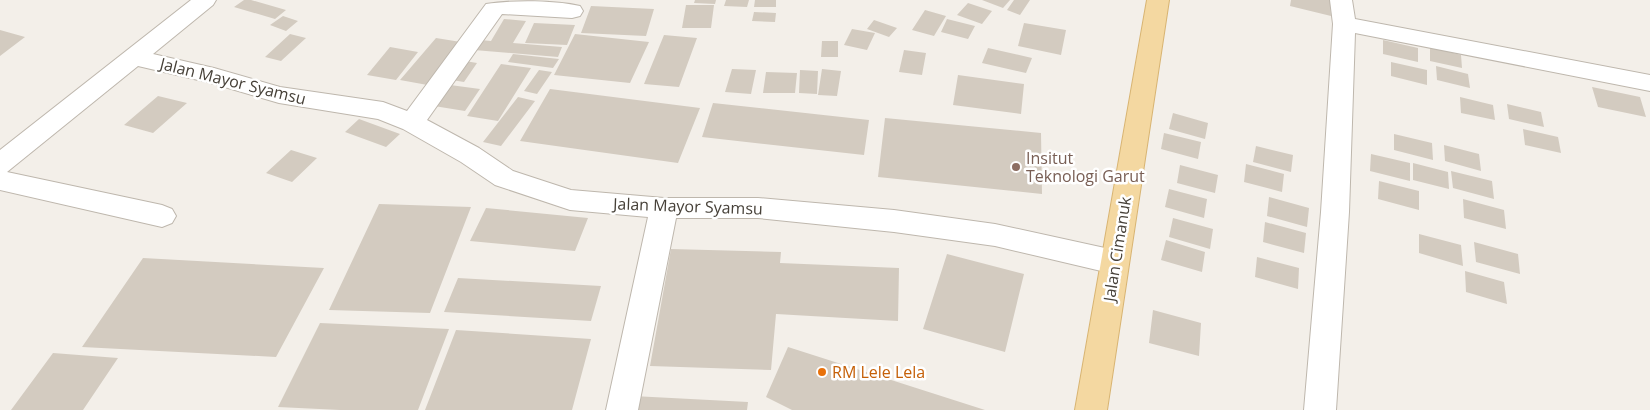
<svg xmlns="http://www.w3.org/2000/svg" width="1650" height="410" viewBox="0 0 1650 410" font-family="'Open Sans',sans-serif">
<rect width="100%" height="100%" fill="#f3efe9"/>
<path fill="#d3cbc0" d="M244,0H251L286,10L275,19L234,7Z
M695,0H716L715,4L694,3Z
M726,0H749L747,7L724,6Z
M755,0H776V7H754Z
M982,0H1010L1003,8Z
M1014,0H1030L1020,15L1007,10Z
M1291,0H1330L1331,16L1290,6Z
M968,3L992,11L982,24L957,15Z
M686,5H714L711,28H682Z
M591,6L654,9L646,36L581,33Z
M925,10L946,16L934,36L912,30Z
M754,12L776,13L775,22L752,21Z
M283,16L298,21L286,31L270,25Z
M504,19L526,21L513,43L562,47L558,57L474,50L480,40L491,41Z
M947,19L975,26L968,39L941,32Z
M874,20L897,28L889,37L867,29Z
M534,23L575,25L567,45L525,43Z
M1024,23L1066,30L1061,55L1018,46Z
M852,29L875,33L867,50L844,45Z
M0,30L25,37L0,56Z
M290,34L306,38L281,61L265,57Z
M575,34L649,42L630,83L554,75Z
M664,35L697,38L679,87L644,84Z
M436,38L467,43L433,86L400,80Z
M1383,40L1418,48V62L1383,54Z
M822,41H838V57H821Z
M390,47L418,52L396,80L367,75Z
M1430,47L1461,55L1462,68L1430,61Z
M988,48L1032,58L1026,73L982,63Z
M904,50L926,53L922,75L899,72Z
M513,54L559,59L553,68L508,62Z
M465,61L477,63L464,82L452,80Z
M1391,62L1427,70V85L1391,76Z
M501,64L531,68L498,121L467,116Z
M1436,66L1468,74L1470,88L1437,80Z
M732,69L756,70L751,94L725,92Z
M822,69L841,71L837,96L818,95Z
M539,70L552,72L537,94L524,91Z
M800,70L818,71L817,94L799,93Z
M766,72L797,73L795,93H763Z
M958,75L1024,84L1021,114L953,105Z
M450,85L480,89L465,111L434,106Z
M1592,87L1640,97L1646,117L1598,107Z
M550,89L700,108L678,163L520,141Z
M158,96L187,103L153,133L124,125Z
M518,97L535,101L501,146L483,142Z
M1460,97L1493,105L1495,120L1461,113Z
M713,103L869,120L864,155L702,137Z
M1507,104L1541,112L1544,127L1509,119Z
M1173,113L1208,123L1205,139L1169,129Z
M885,118L1041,133L1042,194L878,177Z
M359,119L400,134L386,147L345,132Z
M1523,129L1558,137L1561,153L1525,145Z
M1164,133L1201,142L1198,159L1161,149Z
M1394,134L1432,143L1433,160L1394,150Z
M1444,145L1479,154L1481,171L1445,161Z
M1256,146L1293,155L1291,172L1253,162Z
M291,150L317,158L292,182L266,173Z
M1371,154L1410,163V181L1370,171Z
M1413,163L1448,172L1449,189L1413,180Z
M1246,164L1284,174L1282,192L1244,182Z
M1180,165L1218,175L1215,193L1177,183Z
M1451,171L1492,181L1494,199L1453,188Z
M1379,181L1419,191V210L1378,199Z
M1169,189L1207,199L1204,218L1165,207Z
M1269,197L1309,208L1307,227L1267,216Z
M1463,199L1504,210L1506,229L1464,218Z
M379,204L471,207L430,313L329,310Z
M486,208L588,218L575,251L470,241Z
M1173,218L1213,229L1210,249L1169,237Z
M1265,222L1306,233L1304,253L1263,242Z
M1419,234L1461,245L1463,266L1419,253Z
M1166,240L1205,252L1202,272L1161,260Z
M1474,242L1518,254L1520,274L1476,262Z
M671,249L781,252L780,263L899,268L898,321L776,314L771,370L650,366Z
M947,254L1024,274L1005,352L923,329Z
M1257,257L1299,268L1298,289L1255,277Z
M143,258L324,268L276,357L82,347Z
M1465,271L1504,282L1507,304L1466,292Z
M458,278L601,286L591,321L444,312Z
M1153,310L1201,323L1199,356L1149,343Z
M320,323L449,329L418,410H340L278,407Z
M456,330L591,339L572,410H425Z
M788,347L985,410H792L766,397Z
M53,353L118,358L83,410H11Z
M633,396L748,402L747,410H629Z"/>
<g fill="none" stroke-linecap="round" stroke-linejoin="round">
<defs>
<path id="minor" d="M191,0H216L213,5L153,54L214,68L280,87L383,102L407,111L486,4C511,0 555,0 580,6L583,11L580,16L572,18L502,14L427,120L479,148L513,171L571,190L664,198H758L894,210L995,224L1114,250L1124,254L1128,262L1124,270L1114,274L995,246L894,232L758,218H676L638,410H606L648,217L570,210L495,185L461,162L403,129L378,119L279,103L211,83L138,66L7,172L162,205L172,209L176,216L172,223L162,227L0,190V150Z
M1330,0H1352L1355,19L1650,75V91L1355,33L1349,212L1336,410H1304L1321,212L1333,24Z"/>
<path id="major" d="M1147,0H1169L1107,410H1075Z"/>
</defs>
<use href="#minor" stroke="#beb7ad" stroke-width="2"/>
<use href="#major" stroke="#d8b472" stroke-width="2"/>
<use href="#minor" fill="#fff" fill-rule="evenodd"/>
<use href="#major" fill="#f4d8a1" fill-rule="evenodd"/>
</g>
<circle fill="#8d6e63" stroke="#fff" stroke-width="2" cx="1016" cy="167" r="5"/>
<circle fill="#e8710a" stroke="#fff" stroke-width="2" cx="822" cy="372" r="5"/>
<g text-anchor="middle" stroke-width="5" stroke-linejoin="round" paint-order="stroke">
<g font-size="16" fill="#464038" stroke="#fff">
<text transform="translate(233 81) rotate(14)" y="6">Jalan Mayor Syamsu</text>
<text transform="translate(688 206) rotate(2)" y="6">Jalan Mayor Syamsu</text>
<text transform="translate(1117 249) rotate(-81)" y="6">Jalan Cimanuk</text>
</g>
<g font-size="16" fill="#785e54" stroke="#fff" text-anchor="start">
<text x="1026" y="164">Insitut<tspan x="1026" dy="18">Teknologi Garut</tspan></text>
</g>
<g font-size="16" fill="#c56008" stroke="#fff" text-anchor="start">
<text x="832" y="378">RM Lele Lela</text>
</g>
</g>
</svg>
